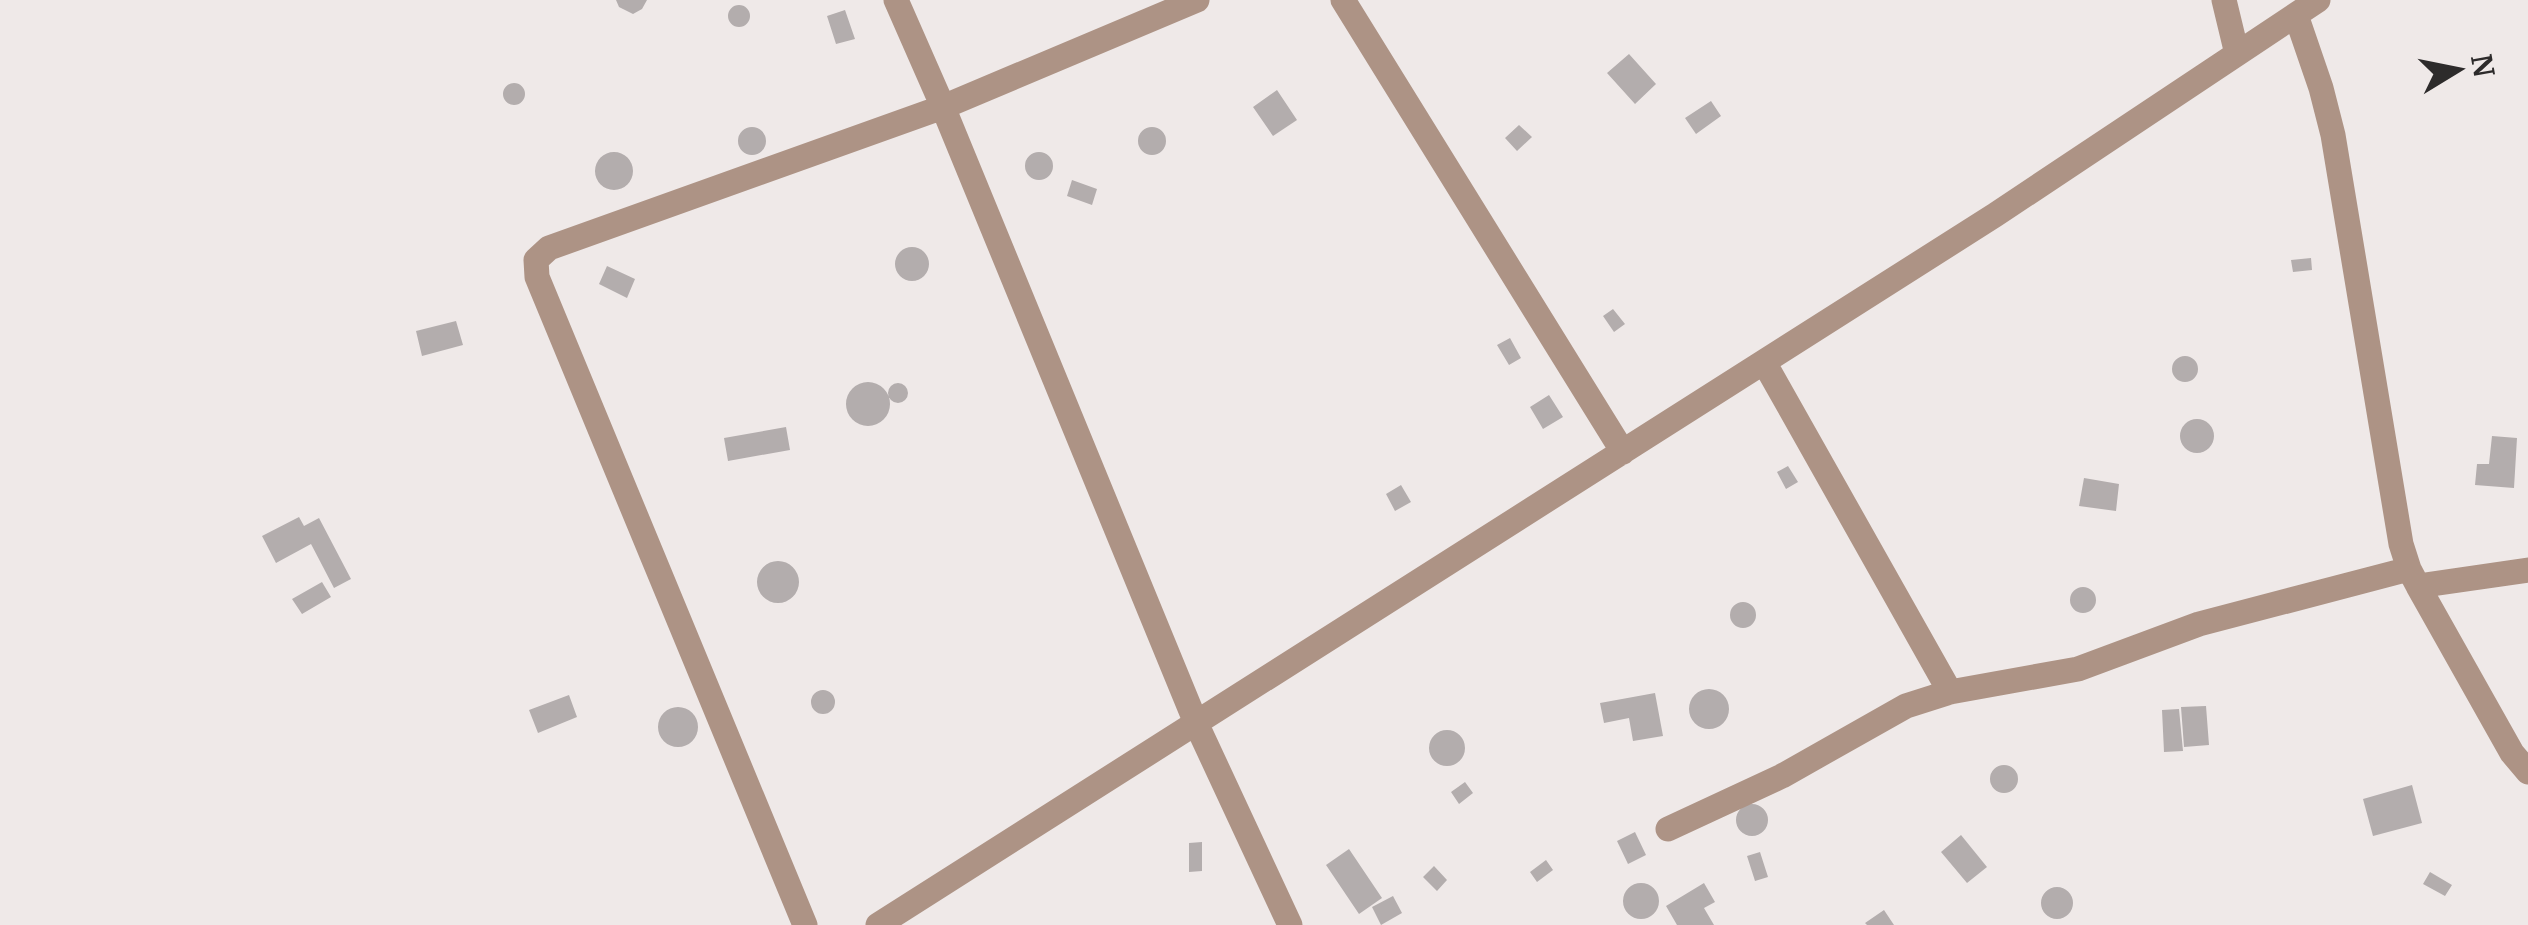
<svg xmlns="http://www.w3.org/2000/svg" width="2528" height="925" viewBox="0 0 2528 925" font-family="Merriweather,serif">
<rect width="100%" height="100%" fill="#efe9e8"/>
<path fill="#b3adad" d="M616,0H647L642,9L633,14L619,7Z
M728 16a11 11 0 1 1 22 0a11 11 0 1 1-22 0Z
M845,10L855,39L836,44L827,16Z
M1629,54L1656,84L1635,104L1607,73Z
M503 94a11 11 0 1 1 22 0a11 11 0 1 1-22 0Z
M1277,90L1297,120L1273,136L1253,107Z
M1711,101L1721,116L1696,134L1685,118Z
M1519,125L1532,137L1517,151L1505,138Z
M738 141a14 14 0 1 1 28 0a14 14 0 1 1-28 0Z
M1138 141a14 14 0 1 1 28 0a14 14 0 1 1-28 0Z
M595 171a19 19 0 1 1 38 0a19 19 0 1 1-38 0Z
M1025 166a14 14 0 1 1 28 0a14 14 0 1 1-28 0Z
M1072,180L1097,189L1092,205L1067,196Z
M895 264a17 17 0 1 1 34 0a17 17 0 1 1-34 0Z
M2311,258L2312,270L2293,272L2291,260Z
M607,266L635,279L627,298L599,284Z
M1613,309L1625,324L1614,332L1603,316Z
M456,321L463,345L422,356L416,331Z
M1510,338L1521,358L1509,365L1497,345Z
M2172 369a13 13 0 1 1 26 0a13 13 0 1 1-26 0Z
M846 404a22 22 0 1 1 44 0a22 22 0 1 1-44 0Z
M888 393a10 10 0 1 1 20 0a10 10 0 1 1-20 0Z
M1549,395L1563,417L1543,429L1530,407Z
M2180 436a17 17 0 1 1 34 0a17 17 0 1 1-34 0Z
M786,427L790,450L728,461L724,438Z
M2492,436L2517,438L2514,488L2475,485L2477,464H2489Z
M1788,466L1798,482L1786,489L1777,472Z
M2084,478L2119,484L2116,511L2079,506Z
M1401,485L1411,502L1395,511L1386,494Z
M299,517L304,526L319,518L351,579L334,588L311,544L276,563L262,536Z
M757 582a21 21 0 1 1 42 0a21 21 0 1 1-42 0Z
M322,582L331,597L302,614L292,599Z
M2070 600a13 13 0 1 1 26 0a13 13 0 1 1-26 0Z
M1730 615a13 13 0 1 1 26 0a13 13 0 1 1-26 0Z
M1689 709a20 20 0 1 1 40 0a20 20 0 1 1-40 0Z
M811 702a12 12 0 1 1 24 0a12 12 0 1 1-24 0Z
M1655,693L1663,736L1633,741L1629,718L1604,723L1600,703Z
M569,695L577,717L538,733L529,710Z
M2206,706L2209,745L2184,747L2181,707Z
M658 727a20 20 0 1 1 40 0a20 20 0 1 1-40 0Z
M2179,709L2183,751L2164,752L2162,710Z
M1429 748a18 18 0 1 1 36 0a18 18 0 1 1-36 0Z
M1990 779a14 14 0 1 1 28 0a14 14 0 1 1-28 0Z
M1465,782L1473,793L1459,804L1451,792Z
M2412,785L2422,823L2373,836L2363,799Z
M1736 820a16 16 0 1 1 32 0a16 16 0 1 1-32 0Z
M1635,832L1646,855L1628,864L1617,841Z
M1961,835L1987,867L1967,883L1941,852Z
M1202,842V871L1189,872V843Z
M1349,849L1382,898L1359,914L1326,865Z
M1760,852L1768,877L1755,881L1747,856Z
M1546,860L1553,870L1537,882L1530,872Z
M1434,866L1447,880L1437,891L1423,877Z
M2430,872L2452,885L2445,896L2423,884Z
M1623 901a18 18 0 1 1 36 0a18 18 0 1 1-36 0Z
M1704,883L1715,902L1704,908L1714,925H1677L1666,906Z
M2041 903a16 16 0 1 1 32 0a16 16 0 1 1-32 0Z
M1393,896L1402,913L1381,925L1372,907Z
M1884,910L1894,925H1867L1865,923Z"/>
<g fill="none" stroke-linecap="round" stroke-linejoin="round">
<path stroke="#ad9385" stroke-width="25" d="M896,0L943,107L1196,723L1290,925
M1343,0L1623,452
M2224,0L2237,54
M2296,15L2321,88L2333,135L2401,544L2409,569L2418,586L2512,753L2528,772
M1764,362L1950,692
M2418,586L2528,570
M1668,829L1782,776L1906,706L1950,692L2078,669L2199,624L2409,569
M805,925L537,277L536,260L549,248L943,107L1197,0
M878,925L1995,215L2318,0"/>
</g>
<g transform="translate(2458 70) rotate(80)" stroke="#efe9e8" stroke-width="8" paint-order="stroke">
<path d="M0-8L18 38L0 25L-18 38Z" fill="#2d2b2b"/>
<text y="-15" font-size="28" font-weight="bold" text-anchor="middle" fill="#2d2b2b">N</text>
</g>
</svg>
